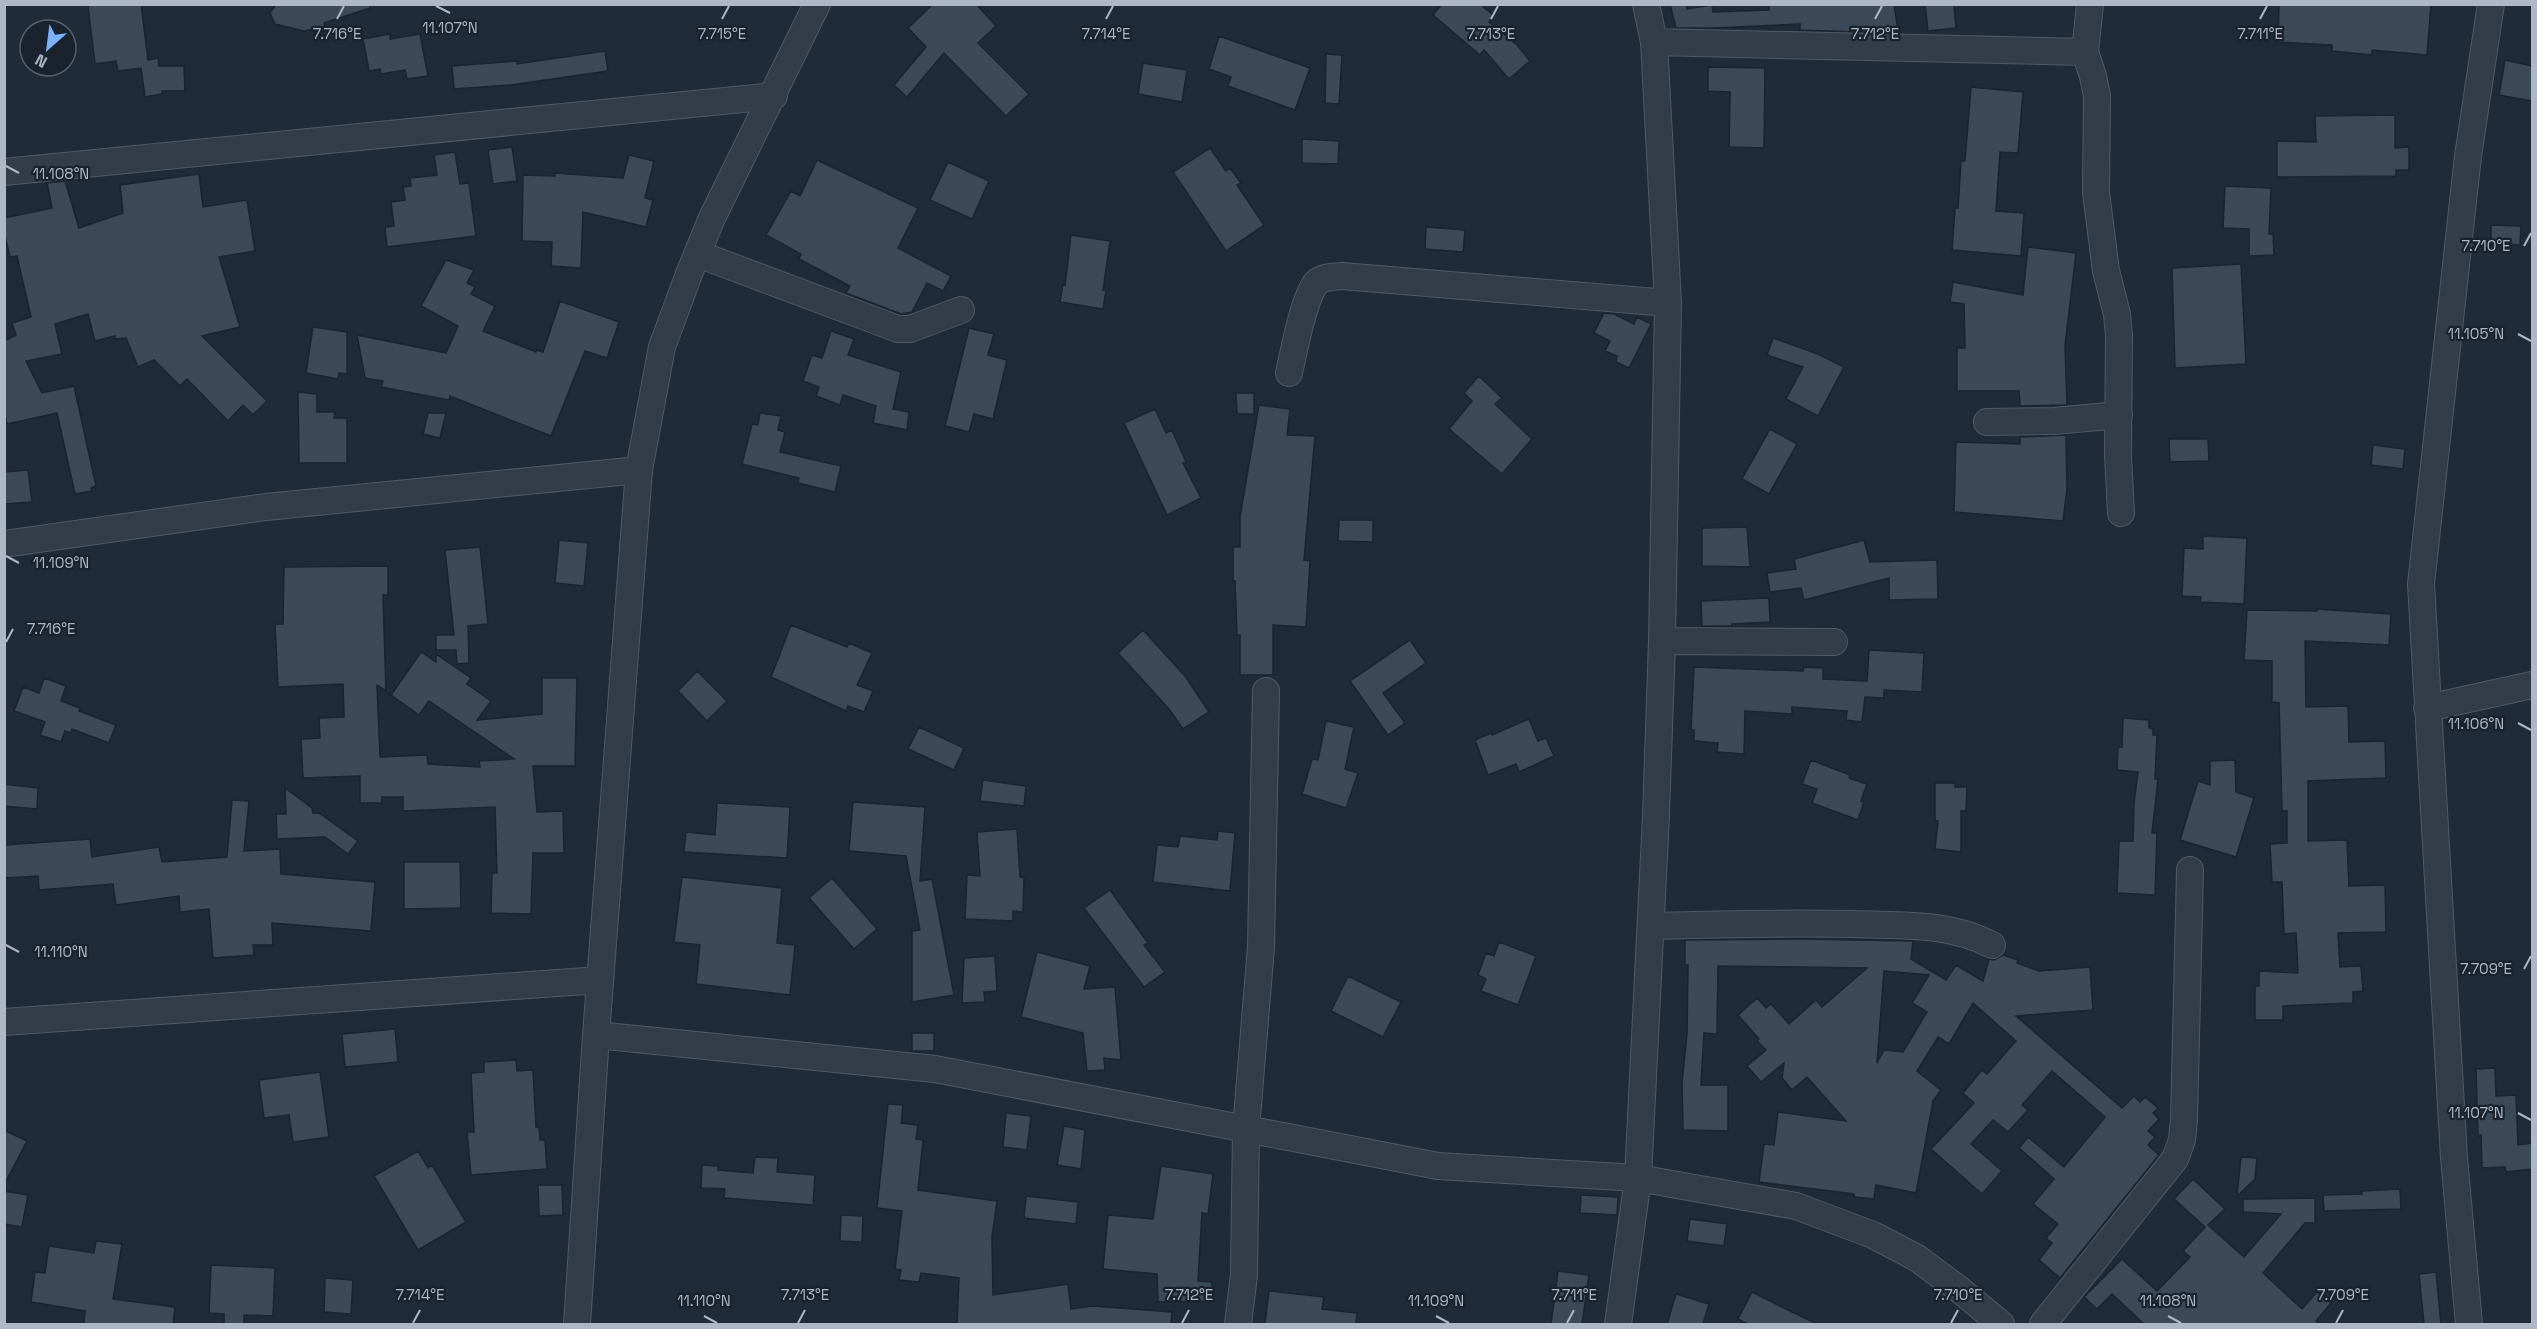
<svg xmlns="http://www.w3.org/2000/svg" width="2537" height="1329" viewBox="0 0 2537 1329" font-family="'Space Grotesk',sans-serif">
<rect width="100%" height="100%" fill="#1f2b38"/>
<path fill="#3b4958" stroke="#1b242f" stroke-width="1.5" fill-rule="evenodd" d="M99,4H141L148,60L158,58L159,66H184L185,91H162V94L145,97L141,68L118,71L116,61L95,64L88,6Z
M276,4H370V8L324,23L325,27L304,31L275,24L270,13Z
M933,4H976L996,26L978,43L1029,94L1006,116L944,53L907,97L894,85L926,47L908,28Z
M1442,4H1480L1494,16L1489,22L1517,45L1530,61L1509,79L1484,50L1480,55L1433,15Z
M1670,4H1686L1687,9L1712,5L1713,12L1769,10V4H1894L1898,31L1880,32V28L1855,32L1800,30V24L1713,28H1676Z
M1925,4H1954L1956,28L1928,31Z
M2279,4H2431L2427,55L2372,50V55L2332,51V45L2278,42Z
M390,34V39L420,34L428,76L407,79L405,70L381,74L380,69L369,71L363,39Z
M1219,36L1310,68L1295,110L1228,86L1231,77L1209,69Z
M605,51L608,71L511,85L454,89L452,66L517,61V64Z
M1326,54L1342,55L1339,104L1325,103Z
M2505,60L2532,66V101L2499,95Z
M1143,63L1187,70L1182,102L1138,94Z
M1708,67L1765,68L1764,148L1729,147L1730,92L1708,91Z
M1971,87L2023,92L2018,153L2000,152L1996,211L2024,213L2021,256L1952,250L1955,208H1958L1961,161H1965Z
M2395,115V148L2409,147V170H2396V176L2277,177V141L2316,142L2315,116Z
M1302,139L1339,141L1338,164L1302,163Z
M512,147L517,181L493,184L488,150Z
M1210,148L1226,171L1230,168L1241,183L1237,185L1264,225L1226,251L1173,172Z
M455,152L460,184L469,183L476,236L387,247L385,227L394,226L391,202L405,200L403,187L411,186L410,178L437,175L434,155Z
M629,155L654,161L645,198L653,200L646,227L583,212L581,268L551,266L552,242L522,241L523,175L555,176V173L623,178Z
M817,160L918,208L898,248L951,276L943,291L927,283L912,312L901,314L846,293L850,286L799,259L801,254L766,235L791,191L800,196Z
M948,162L989,181L972,219L930,200Z
M199,174L203,207L247,200L255,251L219,257L240,327L202,336L267,401L253,415L243,405L228,421L187,379L180,386L154,360L138,367L126,338L115,339V336L95,341L88,314L55,324L62,354L26,361L42,393L74,386L96,486L91,488L92,491L75,494L57,413L7,424L4,412V341L16,335L12,323L31,317L17,256L10,257L4,232V218L52,208L47,183L65,181L79,228L123,213L120,185Z
M2225,186L2271,188L2269,234H2273L2274,255L2249,256V229L2223,228Z
M2491,225L2521,226L2520,245L2491,243Z
M1426,227L1465,230L1463,252L1425,249Z
M1071,235L1110,241L1103,290L1106,291L1103,309L1060,302L1063,284L1065,285Z
M2028,247L2076,253L2065,346L2067,405L2020,406L2019,391H1957V348H1965L1964,304L1950,302L1953,282L2023,295Z
M446,260L474,270L467,283L475,287L471,294L495,306L483,331L536,352V350L543,352L560,301L619,322L607,358L585,351L551,436L450,396L449,400L381,387L383,381L365,378L357,335L446,353L458,326L421,306Z
M2241,264L2246,364L2175,368L2172,268Z
M1604,313L1614,314L1634,324L1637,317L1651,324L1629,368L1616,362L1617,356L1605,351L1610,341L1594,333Z
M313,327L347,332V374L339,373L338,379L306,373Z
M969,328L994,334L988,355L1007,360L993,419L974,414L969,432L945,426Z
M831,331L854,339L848,355L901,372L893,409L909,412L907,430L873,423L876,406L843,395L840,405L816,396L819,387L803,381L812,355L822,358Z
M1773,338L1818,354L1844,367L1818,416L1786,399L1803,367L1767,355Z
M1479,376L1502,398L1495,404L1532,439L1502,474L1449,429L1472,401L1464,393Z
M298,392L317,394V412H335L334,418H347V463H299Z
M1236,393H1254V414H1237Z
M1259,405L1290,409L1287,435L1315,436L1304,560L1310,561L1306,627L1273,625V675H1240V635H1237L1235,581H1233V547H1240V517Z
M1155,409L1166,433L1172,430L1186,462L1183,463L1201,498L1167,515L1124,423Z
M428,413H446L440,438L423,434Z
M760,413L781,416L778,430L785,432L780,452L841,466L835,492L798,483L799,478L742,464L752,424L758,425Z
M1770,429L1797,444L1769,494L1742,479Z
M2066,435L2067,489L2063,521L1954,512L1956,442L2020,444V437Z
M2169,439H2208L2209,461L2170,462Z
M2373,445L2405,449L2403,469L2371,465Z
M28,470L32,502L4,504V472Z
M1339,520H1373V542L1338,541Z
M1747,527L1750,567L1702,566V528Z
M2203,536L2247,538L2244,604L2200,602L2201,597L2182,596L2184,548L2203,549Z
M559,540L588,543L584,586L555,583Z
M1864,540L1870,562L1937,560L1938,599L1889,600V578L1804,600L1801,588L1770,592L1767,573L1796,569L1794,559Z
M480,547L488,624L468,626L469,663L457,664L456,650H436V635H454L445,550Z
M388,566V595H383L386,691L377,685L380,757L427,755L428,764L480,767L479,761L514,759L429,701L419,715L391,695L421,652L436,662V654L471,678L467,684L491,701L477,720L542,714V678H577L575,766H533L537,812L563,811L564,853H533L531,914L491,913L492,873H497L495,807L403,811V797H382V803H360V776L303,778L301,739L320,738L319,718L344,717L343,684L278,687L275,624H283L284,567Z
M1769,598L1770,622L1732,624V626H1702L1701,601Z
M2317,609L2391,614L2389,645L2305,641L2306,707L2348,706L2349,742L2385,741L2386,778L2308,781V841L2347,840L2349,886L2385,885L2386,932L2338,933L2340,967L2361,966L2363,991L2353,992V1003L2283,1006V1020H2255V986H2259V971L2298,973L2296,933L2284,934L2282,882H2272L2270,844L2287,843V811H2282L2279,703L2272,702V661L2244,660L2247,610L2317,611Z
M791,625L847,647L849,643L872,653L857,685L873,691L864,712L848,706L846,711L771,677Z
M1143,630L1185,676L1209,712L1183,729L1169,709L1118,653Z
M1410,640L1426,663L1383,693L1405,723L1388,735L1350,681Z
M1869,650L1924,653L1922,692L1884,690V698L1865,697L1862,722L1846,720L1847,711L1792,707V714L1745,711L1744,754L1717,752L1718,743L1694,741V730H1691L1694,667L1803,671L1804,667L1823,668V679L1867,681Z
M697,671L727,701L707,721L678,691Z
M44,678L66,686L61,701L80,708L79,711L116,725L109,743L72,729L71,733L65,731L61,742L40,735L45,722L14,711L23,687L39,693Z
M2123,718L2149,720V728L2153,729V735H2157L2155,779H2158L2152,833H2157L2155,895L2117,893L2119,841H2133L2134,803L2138,772L2117,770L2118,747H2122Z
M1529,719L1538,741L1546,738L1554,756L1519,772L1516,764L1488,775L1475,740L1491,733L1492,735Z
M1326,721L1354,727L1345,769L1358,773L1346,808L1302,794L1312,759L1318,760Z
M919,727L964,748L954,770L908,749Z
M1811,760L1850,775L1849,778L1867,784L1861,801L1864,802L1858,820L1812,803L1817,789L1802,784Z
M2235,760L2236,792L2254,798L2236,857L2180,840L2198,781L2210,785V761Z
M983,780L1026,786L1024,806L980,801Z
M1935,783H1955V787H1967L1966,811H1961V852L1935,849L1938,821H1935Z
M4,784L38,788L37,809L4,806Z
M285,788L312,808L313,813H319L358,841L348,854L325,837L277,839L276,814H286Z
M232,800L249,801L244,851L280,849L281,874L375,882L371,931L272,923L273,945H253L254,955L213,958L209,909L180,912L179,896L116,905L113,884L39,890L38,876L4,878V845L90,839L92,857L159,847L162,862L227,857Z
M853,802L925,807L920,881L932,879L954,995L912,1002V931L920,930L906,856L849,851Z
M717,803L790,807L787,858L684,852L686,832L715,835Z
M1017,829L1020,877L1024,878L1023,912L1013,911V921L965,919L967,875L980,876L977,832Z
M1218,831L1235,833L1230,891L1153,882L1157,845L1178,847L1180,836L1217,840Z
M404,862H460L461,908L404,909Z
M682,877L782,888L777,943L795,945L790,995L696,984L700,945L674,942Z
M832,878L877,929L854,949L809,898Z
M1110,890L1148,943L1144,945L1165,972L1144,987L1084,908Z
M1802,939L1913,941L1911,959L1946,980L1956,965L1983,981L1989,959L1994,960L2003,955L2018,960L2017,963L2039,971L2090,967L2093,1010L2016,1016L2122,1108L2134,1096L2140,1102L2145,1097L2158,1108L2153,1113L2159,1119L2148,1131L2155,1137L2148,1145L2159,1155L2060,1278L2039,1260L2052,1243L2046,1238L2058,1224L2033,1204L2054,1179L2019,1148L2028,1137L2064,1167L2105,1117L2052,1071L2022,1105L2028,1110L2008,1132L1993,1120L1971,1144L2002,1171L1982,1194L1931,1149L1974,1103L1963,1093L1982,1070L1987,1074L2016,1041L1973,1003L1949,1044L1938,1037L1917,1071L1941,1090L1933,1101L1916,1193L1876,1185L1874,1199L1854,1197V1194L1759,1182L1764,1144L1774,1145L1778,1112L1846,1121L1807,1077L1792,1090L1782,1078L1784,1063L1761,1082L1747,1066L1766,1050L1757,1041L1759,1039L1738,1015L1757,998L1766,1008L1771,1004L1789,1024L1816,1000L1822,1007L1867,968L1718,966L1717,1034L1704,1033L1701,1085H1728V1131L1683,1130L1682,1083L1687,1034L1688,965H1685V940ZM1884,971L1929,975L1912,1003L1927,1012L1903,1052L1884,1050L1877,1063Z
M1499,942L1536,956L1518,1005L1481,991L1486,979L1478,975L1486,953L1494,956Z
M1037,952L1090,966L1084,989L1115,987L1121,1060L1104,1058L1105,1070L1087,1071L1083,1033L1021,1017Z
M995,956L997,991L984,992L985,1002L962,1003L964,958Z
M1348,976L1401,1002L1383,1037L1331,1011Z
M395,1029L398,1062L345,1067L342,1034Z
M912,1033H934V1051H912Z
M516,1060L517,1071L533,1070L536,1127H539L540,1140H545L547,1169L471,1175L467,1132H474L471,1073L484,1072V1062Z
M2495,1068L2496,1096L2516,1095L2518,1145L2532,1143V1169L2506,1172L2505,1167L2482,1168L2481,1135L2478,1136L2476,1069Z
M320,1072L329,1137L293,1142L289,1115L264,1118L259,1080Z
M888,1104L903,1105L901,1123L918,1125L916,1139L923,1140L918,1190L997,1201L992,1237L993,1295L1068,1284L1071,1309L1093,1306L1172,1312L1171,1324H957L959,1278L921,1273L919,1282L899,1280L901,1270L895,1269L902,1211L877,1208Z
M1006,1113L1031,1116L1027,1150L1003,1147Z
M1064,1126L1085,1130L1081,1169L1057,1165Z
M4,1130L27,1141L4,1185Z
M418,1151L428,1168L432,1165L466,1222L418,1250L374,1176Z
M755,1157L778,1158L777,1172L815,1175L813,1205L724,1198L725,1189L701,1188L702,1165L718,1166V1170L753,1173Z
M2241,1157L2257,1158L2255,1179L2237,1196Z
M1161,1166L1213,1174L1208,1214L1202,1213L1198,1281L1212,1282V1301L1158,1302L1157,1274L1103,1269L1108,1215L1153,1219Z
M2193,1179L2225,1209L2208,1225L2244,1257L2281,1214L2243,1212V1199L2315,1198V1223H2305L2263,1273L2302,1309L2317,1292L2331,1303L2316,1321L2319,1324H2144L2112,1294L2097,1309L2084,1297L2122,1259L2157,1291L2190,1257L2183,1251L2205,1227L2174,1199Z
M538,1185H562L563,1215L539,1216Z
M2400,1189L2401,1209L2324,1211L2323,1195L2362,1194V1191Z
M4,1191L28,1195L22,1227L4,1224Z
M1581,1195L1618,1197L1617,1215L1580,1213Z
M1026,1196L1078,1202L1076,1224L1024,1218Z
M841,1215L863,1216L862,1242L840,1241Z
M1690,1219L1727,1224L1724,1246L1687,1241Z
M96,1241L122,1244L113,1299L175,1307L173,1324H84L85,1311L31,1302L35,1272L45,1273L49,1246L94,1253Z
M211,1265L275,1268L273,1316L244,1315V1324H224V1314L209,1313Z
M1558,1271L1589,1275L1582,1324H1551Z
M2436,1272L2441,1324H2424L2419,1274Z
M325,1278L353,1280L351,1314L324,1312Z
M1269,1291L1324,1297L1322,1309L1357,1313L1356,1324H1265Z
M1752,1292L1786,1309L1817,1324H1748L1738,1319Z
M1676,1294L1709,1304L1703,1324H1667Z"/>
<g fill="none" stroke-linecap="round" stroke-linejoin="round">
<defs>
<path id="minor" d="M2090,4L2085,52L2093,76L2097,96L2096,192L2106,271L2117,314L2119,336L2118,455L2121,513
M1654,42L2085,52
M4,172L774,96
M698,254L898,329H910L961,310
M1289,373C1294,351 1303,300 1316,283C1323,276 1333,277 1342,276L1668,303
M1987,422L2054,421L2119,415
M4,544L266,507L639,470
M1662,641L1834,642
M2427,708L2532,685
M1651,926C1718,924 1785,923 1853,924C1901,926 1949,922 1992,945
M4,1022L600,980
M596,1035L935,1069L1438,1166L1638,1178L1796,1206L1873,1235L1917,1258L1960,1290L2001,1324
M577,1324L596,1035L639,470L662,347L689,274L711,220L817,4
M1238,1324L1244,1275L1246,1129L1261,947L1266,691
M1618,1324L1638,1178L1656,815L1662,641L1668,303L1654,42L1646,4
M2043,1324L2175,1159L2182,1140L2184,1120L2190,870
M2469,1324L2454,1158L2421,584L2468,156L2491,4"/>
</defs>
<use href="#minor" stroke="#505a66" stroke-width="28"/>
<use href="#minor" stroke="#333d49" stroke-width="26"/>
</g>
<path fill="none" stroke="#adb7c5" stroke-width="2" d="M436,6L450,13M337,19L344,6M722,19L729,6M1106,19L1113,6M1491,19L1498,6M1875,19L1882,6M2260,19L2267,6M6,166L19,173M2524,246L2531,233M2518,334L2531,341M6,556L19,563M6,642L13,629M2518,723L2531,730M6,945L19,952M2524,969L2531,956M2518,1113L2531,1120M704,1316L717,1323M1436,1316L1449,1323M2168,1316L2181,1323M413,1323L420,1310M798,1323L805,1310M1182,1323L1189,1310M1567,1323L1574,1310M1951,1323L1958,1310M2336,1323L2343,1310"/>
<g font-size="15" text-anchor="middle" fill="#adb7c5" stroke="#19222d" stroke-width="4.5" stroke-linejoin="round" paint-order="stroke">
<text x="450" y="33">11.107°N</text>
<text x="337" y="39">7.716°E</text>
<text x="722" y="39">7.715°E</text>
<text x="1106" y="39">7.714°E</text>
<text x="1491" y="39">7.713°E</text>
<text x="1875" y="39">7.712°E</text>
<text x="2260" y="39">7.711°E</text>
<text x="61" y="179">11.108°N</text>
<text x="2486" y="251">7.710°E</text>
<text x="2476" y="339">11.105°N</text>
<text x="61" y="568">11.109°N</text>
<text x="51" y="634">7.716°E</text>
<text x="2476" y="729">11.106°N</text>
<text x="61" y="957">11.110°N</text>
<text x="2486" y="974">7.709°E</text>
<text x="2476" y="1118">11.107°N</text>
<text x="420" y="1300">7.714°E</text>
<text x="805" y="1300">7.713°E</text>
<text x="1189" y="1300">7.712°E</text>
<text x="1574" y="1300">7.711°E</text>
<text x="1958" y="1300">7.710°E</text>
<text x="2343" y="1300">7.709°E</text>
<text x="704" y="1306">11.110°N</text>
<text x="1436" y="1306">11.109°N</text>
<text x="2168" y="1306">11.108°N</text>
</g>
<rect width="2537" height="1329" fill="none" stroke="#adb7c5" stroke-width="12"/>
<g transform="translate(48 48) rotate(208)"><circle r="28" fill="#19222d" stroke="#545e6a" stroke-width="1.5"/>
<path d="M0-4.5L10 22L0 15L-10 22Z" fill="#7cb2fb"/>
<text y="-9" font-size="16" font-weight="bold" text-anchor="middle" fill="#adb7c5">N</text>
</g>
</svg>
